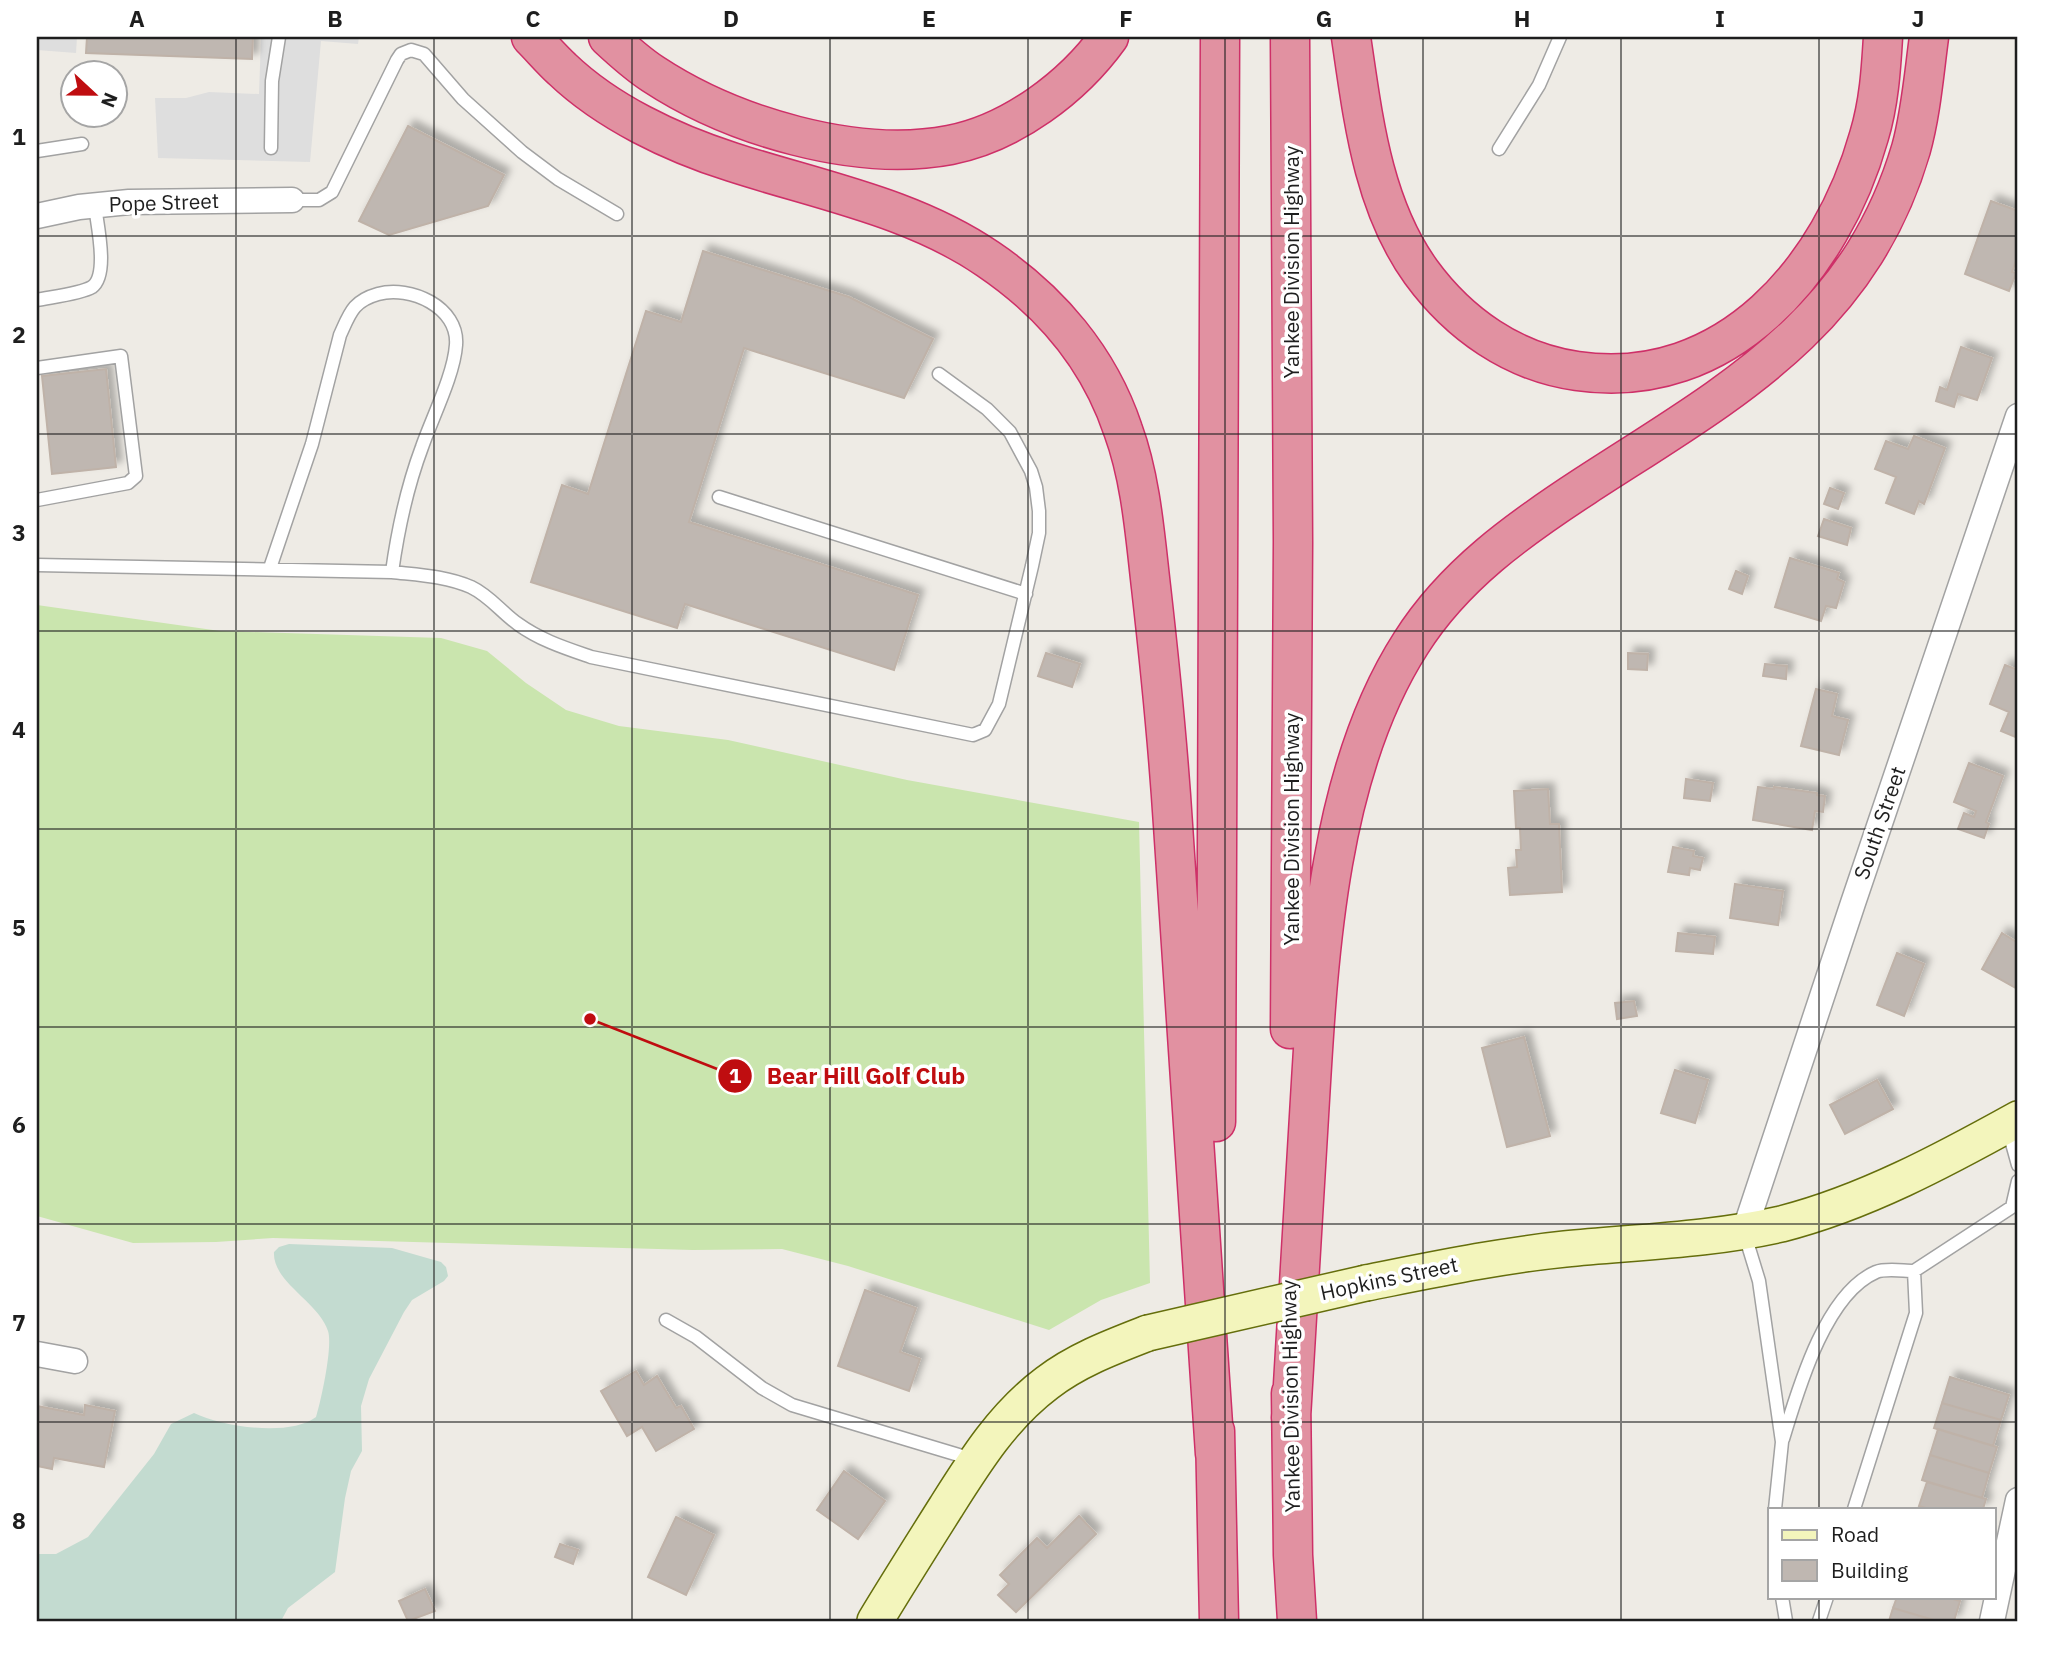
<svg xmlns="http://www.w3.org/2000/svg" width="2055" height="1658" viewBox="0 0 2055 1658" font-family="'IBM Plex Sans',sans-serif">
<defs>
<filter id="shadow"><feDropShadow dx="6" dy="-6" stdDeviation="3.5" flood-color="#0004"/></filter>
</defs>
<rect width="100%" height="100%" fill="#eeebe5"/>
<path fill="#cae5ae" d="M37,605L220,631L441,638L487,651L526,683L566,710L619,726L728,740L907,780L1139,822L1150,1283L1101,1300L1049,1330L848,1266L782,1249L693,1250L273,1238L216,1242L133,1243L37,1216Z"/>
<path fill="#c3dbd0" d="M289,1244L392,1248L441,1262L446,1267L448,1276L444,1281L412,1300L404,1312L369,1379L361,1406L362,1451L351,1471L345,1498L335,1572L288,1608L281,1621H37V1554H56L88,1537L154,1454L171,1424L194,1413C223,1427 290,1437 316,1417C321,1401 333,1346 328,1331C319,1302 272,1282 274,1252L279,1247Z"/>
<path fill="#dedede" d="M37,37H77L76,53L37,50Z
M261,37H359L358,44L321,41L310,162L158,158L155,98H186L209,92L259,94Z"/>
<path fill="#bfb7b1" stroke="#bfb2a8" stroke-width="2" filter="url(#shadow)" d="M87,37H253L252,59L86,53Z
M408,126L504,175L488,206L389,235L359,221Z
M1991,201L2018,211V255L2012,272L2016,273L2009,291L1965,274Z
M703,251L849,297L933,339L904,398L744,348L689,522L918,595L894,670L685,604L677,628L531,582L562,485L588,494L646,311L681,322Z
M1961,347L1992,358L1977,400L1958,394L1954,407L1936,401L1940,387L1947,390Z
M106,369L116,467L52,474L42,376Z
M1914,436L1945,448L1924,504L1919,501L1914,514L1886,503L1896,477L1875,469L1886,441L1908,449Z
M1830,488L1844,493L1838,509L1824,504Z
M1824,519L1851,528L1847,545L1818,536Z
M1790,558L1839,573L1837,579L1844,582L1836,608L1826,606L1821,621L1775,607Z
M1736,571L1748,576L1742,594L1729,589Z
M1046,653L1080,664L1072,687L1038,676Z
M1628,653L1648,654L1647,670L1628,669Z
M1765,664L1787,666L1786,679L1763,676Z
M2005,665L2018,670V738L2001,731L2009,712L1990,704Z
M1816,689L1837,694L1832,716L1848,720L1839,755L1801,746Z
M1969,763L2003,776L1986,822L1989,824L1984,838L1958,829L1964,813L1974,817L1976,811L1954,802Z
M1686,779L1713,783L1710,801L1684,798Z
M1758,787L1774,789V787L1817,793V795L1825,796L1823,812L1815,811L1812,830L1753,820Z
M1548,789L1550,824H1559L1562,892L1510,895L1508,868L1517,867L1516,850H1521L1520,828H1516L1514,791Z
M1673,847L1694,851L1693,856L1703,858L1700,870L1690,868L1689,875L1668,872Z
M1735,884L1783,891L1778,925L1730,918Z
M1678,933L1715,937L1713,954L1676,951Z
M2002,933L2018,943V984L2016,988L1982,969Z
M1897,953L1924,964L1904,1016L1877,1005Z
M1634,1001L1637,1016L1617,1019L1615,1003Z
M1524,1037L1550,1136L1507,1147L1482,1048Z
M1675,1070L1708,1080L1695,1123L1661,1113Z
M1877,1080L1893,1109L1845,1134L1830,1105Z
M865,1290L916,1308L900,1352L920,1359L909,1391L838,1366Z
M636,1371L644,1385L657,1376L676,1408L681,1406L694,1429L656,1451L642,1427L627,1436L601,1391Z
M1950,1377L2009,1395L2001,1420L1942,1403Z
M1942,1403L2001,1420L1993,1446L1934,1428Z
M85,1405L115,1411L104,1467L54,1458L52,1469L37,1466V1406L84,1415Z
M1938,1429L1997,1447L1989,1473L1930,1455Z
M1930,1455L1989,1473L1982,1498L1922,1480Z
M844,1471L885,1501L858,1539L817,1510Z
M1927,1482L1986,1499L1983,1509H1929L1919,1506Z
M1079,1516L1096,1534L1016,1612L998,1595L1009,1584L1000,1575L1037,1538L1047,1548Z
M676,1517L714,1535L686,1595L648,1577Z
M560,1544L578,1550L573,1564L555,1557Z
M425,1589L435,1611L408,1621L399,1601Z
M1897,1597H1946L1960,1601L1954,1621H1937L1893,1608Z
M1893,1608L1937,1621H1889Z"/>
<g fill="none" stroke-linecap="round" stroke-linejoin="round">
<defs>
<path id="lane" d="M271,148L272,81L279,37
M1499,149L1539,85L1560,37
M37,151L82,144
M292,200H319L332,192L397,60L401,54L411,50L424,54L463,99L522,152L558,179L617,214
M37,300C51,297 80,294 92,287C109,275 97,224 95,206
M37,368L121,356L136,476L128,483L37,500
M719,497L1026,594
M37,565L392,572
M270,568L312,444L340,335C350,313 353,301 378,294C410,285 459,307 456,345C454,375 432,418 422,447C407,487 398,529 392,572C419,575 446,576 471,587C490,596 501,612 518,624C540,640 565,648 591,657L973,735L985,730L999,704L1032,566L1039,533V511L1036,487L1031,471L1010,432L987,409L939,374
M2008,1129L2018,1165
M1744,1232L1759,1281L1782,1442L1775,1509
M666,1320L696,1337L762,1388L792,1405L972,1459
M1783,1439C1798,1390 1825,1294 1876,1272C1886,1268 1903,1271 1914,1271
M1854,1509L1916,1313L1914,1271L2012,1207L2018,1181
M1782,1597L1786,1621
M1819,1621L1827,1597"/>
<path id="street" d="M37,216L79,207L129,202L292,200
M1744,1232L1853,903L2018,416
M37,1354L75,1361
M1992,1621L2018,1500"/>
<path id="secondary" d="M1366,1283C1432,1270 1498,1256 1565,1249C1636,1242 1711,1240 1781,1224C1864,1203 1944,1160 2018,1119
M875,1621C898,1583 922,1545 946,1507C975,1461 1003,1416 1047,1383C1077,1360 1112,1347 1148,1333"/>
<path id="highway" d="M531,37C541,47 551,59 562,69C607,112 672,143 732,162C818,190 912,207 988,259C1050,301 1099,358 1123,430C1141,479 1145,535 1151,587C1160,666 1168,746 1173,825C1187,1035 1201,1245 1215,1454
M608,37C622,50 636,63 653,74C732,126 856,163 950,145C1012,133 1073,87 1109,37
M1351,37C1363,117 1372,204 1421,272C1459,324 1513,362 1577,371C1727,393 1832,268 1869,136C1879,103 1881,70 1883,37
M1290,1029L1293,542L1290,37
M1216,1122L1220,37
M1291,1393L1293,1555L1297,1621
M1291,1418C1297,1317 1303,1217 1309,1116C1318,964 1326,775 1411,643C1454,575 1519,529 1585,486C1728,393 1859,325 1911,149C1921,113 1924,74 1929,37
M1215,1431L1219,1621"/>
</defs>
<use href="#lane" stroke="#a2a2a2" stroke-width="15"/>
<use href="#street" stroke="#a2a2a2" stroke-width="27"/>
<use href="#secondary" stroke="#656e0c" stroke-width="38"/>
<use href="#highway" stroke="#ce3068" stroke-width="41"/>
<use href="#lane" stroke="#fff" stroke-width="12"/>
<use href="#street" stroke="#fff" stroke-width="24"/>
<use href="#secondary" stroke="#f3f5bc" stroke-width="35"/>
<use href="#highway" stroke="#e191a1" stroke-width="38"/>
<defs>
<path id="secondary-bridge" d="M1148,1333L1366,1283"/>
</defs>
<use href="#secondary-bridge" stroke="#656e0c" stroke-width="38" stroke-linecap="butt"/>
<use href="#secondary-bridge" stroke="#f3f5bc" stroke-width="35"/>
</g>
<path fill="none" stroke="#1e1e1e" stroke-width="2" stroke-opacity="0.55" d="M236,37V1621M434,37V1621M632,37V1621M830,37V1621M1028,37V1621M1225,37V1621M1423,37V1621M1621,37V1621M1819,37V1509M37,236H2018M37,434H2018M37,631H2018M37,829H2018M37,1027H2018M37,1224H2018M37,1422H2018M1819,1597V1621"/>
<g text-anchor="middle" stroke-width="7" stroke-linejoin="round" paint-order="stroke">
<g font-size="21" fill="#1e1e1e" stroke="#fff">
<text transform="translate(164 203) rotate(-2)" y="7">Pope Street</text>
<text transform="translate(1292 262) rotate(-90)" y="7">Yankee Division Highway</text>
<text transform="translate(1880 823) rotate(-71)" y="7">South Street</text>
<text transform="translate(1292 829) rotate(-90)" y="7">Yankee Division Highway</text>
<text transform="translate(1389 1279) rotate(-12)" y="7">Hopkins Street</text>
<text transform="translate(1291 1396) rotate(-91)" y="7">Yankee Division Highway</text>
</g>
</g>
<path fill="none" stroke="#bf0d10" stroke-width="2.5" d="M590 1019L735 1076"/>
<g fill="#bf0d10" stroke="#fff" stroke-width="2.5">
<circle cx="590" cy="1019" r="7"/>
<circle cx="735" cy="1076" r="18"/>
</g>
<g font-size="21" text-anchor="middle" font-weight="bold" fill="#fff">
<text x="735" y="1083">1</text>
</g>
<g font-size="23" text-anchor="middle" font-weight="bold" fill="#bf0d10" stroke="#fff" stroke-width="7" stroke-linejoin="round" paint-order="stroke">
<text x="866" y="1084">Bear Hill Golf Club</text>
</g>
<rect width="2055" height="1658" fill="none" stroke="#ffffff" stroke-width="77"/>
<rect x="1768" y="1508" width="228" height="91" fill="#ffffff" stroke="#a5a5a5" stroke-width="2"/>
<rect x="1782" y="1530" width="35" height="10" fill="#f3f5bc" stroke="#a5a5a5" stroke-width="2"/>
<text x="1831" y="1542" font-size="21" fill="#1e1e1e">Road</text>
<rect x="1782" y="1560" width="35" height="21" fill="#bfb7b1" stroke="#a5a5a5" stroke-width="2"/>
<text x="1831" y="1578" font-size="21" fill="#1e1e1e">Building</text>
<g transform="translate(94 94) rotate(112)"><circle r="33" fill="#ffffff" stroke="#a5a5a5" stroke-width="2"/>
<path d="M0-5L12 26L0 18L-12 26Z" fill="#bf0d10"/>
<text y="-10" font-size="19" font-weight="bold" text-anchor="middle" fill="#1e1e1e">N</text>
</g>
<rect x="38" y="38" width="1978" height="1582" fill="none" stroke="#1e1e1e" stroke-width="2.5"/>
<g font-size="23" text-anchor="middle" font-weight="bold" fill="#1e1e1e">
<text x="137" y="27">A</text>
<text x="335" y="27">B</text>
<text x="533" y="27">C</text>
<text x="731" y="27">D</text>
<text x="929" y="27">E</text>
<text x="1126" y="27">F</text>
<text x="1324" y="27">G</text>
<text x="1522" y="27">H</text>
<text x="1720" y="27">I</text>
<text x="1918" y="27">J</text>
<text x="19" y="145">1</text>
<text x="19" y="343">2</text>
<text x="19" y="541">3</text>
<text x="19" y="738">4</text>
<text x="19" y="936">5</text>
<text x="19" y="1133">6</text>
<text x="19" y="1331">7</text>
<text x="19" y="1529">8</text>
</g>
</svg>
